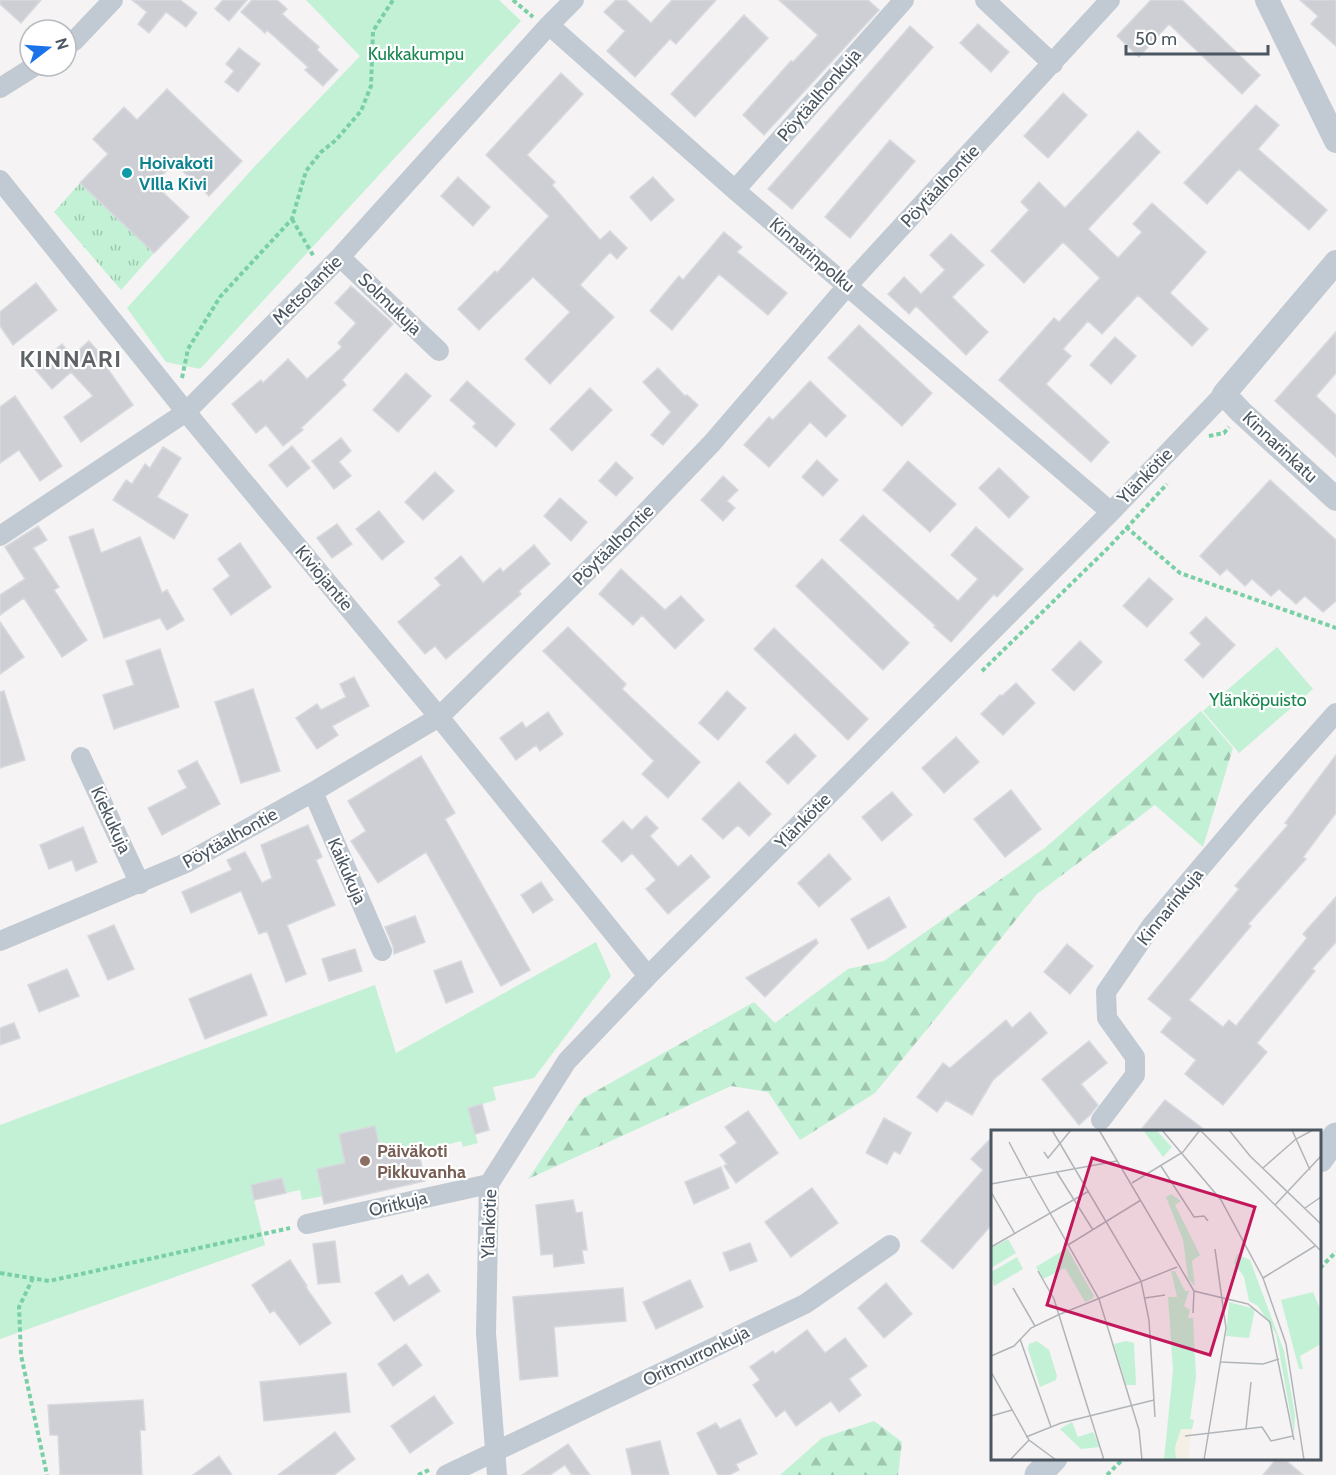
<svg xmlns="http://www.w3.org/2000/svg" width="1336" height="1475" viewBox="0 0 1336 1475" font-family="Cabin,sans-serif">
<defs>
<pattern id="grass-tufts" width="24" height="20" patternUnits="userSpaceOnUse" patternTransform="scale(1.5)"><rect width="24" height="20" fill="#c3f1d5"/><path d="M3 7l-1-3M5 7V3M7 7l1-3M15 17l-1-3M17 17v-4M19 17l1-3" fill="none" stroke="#a0c6b0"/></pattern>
<pattern id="forest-firs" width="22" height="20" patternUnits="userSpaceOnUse" patternTransform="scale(1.5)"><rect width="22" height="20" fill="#c3f1d5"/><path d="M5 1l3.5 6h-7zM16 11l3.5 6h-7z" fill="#a0c6b0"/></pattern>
</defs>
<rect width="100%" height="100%" fill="#f5f3f3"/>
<path fill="url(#grass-tufts)" d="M80,183L154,253L121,290L54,212Z"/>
<path fill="url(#forest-firs)" d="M1201,711L1233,748L1203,847L1155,805L1037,894L875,1093L800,1140L768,1092L731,1086L528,1179L582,1099L754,1002L775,1023L848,969L884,961L1045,848Z
M874,1421L902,1442L898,1475H780L822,1438Z"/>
<path fill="#c3f1d5" d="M306,0H499L521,21L200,369L166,362L127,308L257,164L360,56Z
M1277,647L1313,689L1239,753L1203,711Z
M596,942L611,976L534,1078L493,1087L496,1100L468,1108L478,1143L463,1147L461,1141L419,1152L418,1149L382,1157L375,1126L339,1134L345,1163L317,1169L323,1196L302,1200L300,1190L254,1200L265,1245L0,1339V1125L375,985L396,1053Z"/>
<path fill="#cdcfd5" stroke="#d7d9de" stroke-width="1.5" d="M0,0H41L21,23L0,4Z
M132,0H180L197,13L186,27L166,12L149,33L138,24L147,12Z
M223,0H247L229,21L215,9Z
M252,0H277L287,9L282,14L319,47L317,50L338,70L323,86L305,70L308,67L267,30L265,33L241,12Z
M616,0H626L651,23L672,0H716L676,44L670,39L635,77L607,51L625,31L604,12Z
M779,0H868L879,10L764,135L743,115L791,61L793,62L818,35Z
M1151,0H1182L1260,75L1242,94L1169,24L1139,57L1117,36Z
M1300,0H1336V46L1311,24L1318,16Z
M744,15L768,38L695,117L671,94Z
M978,24L1009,52L991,72L960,43Z
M910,26L933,47L792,209L768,189Z
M239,48L260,64L238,92L225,82L234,71L226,64Z
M561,73L583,94L527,155L555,182L552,185L600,240L610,231L627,248L617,259L610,252L580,285L614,317L550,384L525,359L570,312L533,277L479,330L458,309L495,271L497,273L549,216L486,155Z
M167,89L242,161L209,196L174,163L154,184L189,217L154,253L80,183L108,154L93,139L124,107L137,120Z
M1063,93L1087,115L1048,158L1024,136Z
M1256,105L1279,125L1258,149L1327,210L1309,230L1239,169L1207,204L1184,183Z
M1138,131L1160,152L1088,229L1118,258L1142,232L1133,224L1152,203L1206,252L1170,293L1208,329L1192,346L1138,295L1102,334L1088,321L1063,349L1071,356L1046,384L1109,442L1091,462L999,380L1054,318L1059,322L1100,278L1063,242L1024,283L991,251L1029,210L1021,202L1039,182L1065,208Z
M890,140L915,161L850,238L825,217Z
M458,177L490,207L473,226L441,196Z
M653,177L674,200L651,221L630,197Z
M724,232L742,247L737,252L787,293L768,315L719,274L672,330L650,311L679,276L683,280Z
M951,234L984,265L952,297L988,332L966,355L916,306L909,314L888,294L904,277L921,294L945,270L930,255Z
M36,283L57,310L13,345L0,326V312Z
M351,286L393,324L342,380L346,385L301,428L303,430L283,446L266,425L256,433L232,404L261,380L263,383L288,359L307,379L342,347L338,343L356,323L335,303Z
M859,325L932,393L902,426L828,358Z
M1336,332V373L1316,396L1336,415V457L1275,401Z
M1115,337L1136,356L1111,384L1090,365Z
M89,341L103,357L101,359L133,405L81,442L64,417L93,396L71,372L52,389L34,368L62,344L72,356Z
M658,368L685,396L687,395L698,405L663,445L651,435L671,412L643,382Z
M406,373L431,396L398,432L373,410Z
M467,381L515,424L496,447L473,427L476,423L450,400Z
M810,381L846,416L826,437L810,422L769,467L744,445L769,417L773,420Z
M590,388L612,410L572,451L550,429Z
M15,396L62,466L40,481L19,450L0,463V407Z
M341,438L351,451L339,462L351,476L334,489L312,461Z
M292,446L310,468L287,487L269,465Z
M163,447L181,458L157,497L188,515L174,539L113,500L126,480L132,484L145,464L150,468Z
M817,460L838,480L823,496L802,477Z
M908,461L956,504L930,532L883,490Z
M616,462L633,478L616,496L599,481Z
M999,468L1029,497L1009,518L979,488Z
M435,472L454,491L423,520L405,502Z
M723,476L738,490L727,501L735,508L723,521L701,500Z
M1270,480L1336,540V601L1323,612L1305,596L1296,604L1279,589L1271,596L1252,579L1245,586L1227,569L1220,575L1200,556Z
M560,498L587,522L571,541L544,516Z
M379,511L404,542L382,560L356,529Z
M863,515L958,601L978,579L951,555L976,527L1023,569L997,597L994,594L951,642L934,627L936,626L840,540Z
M337,524L352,544L332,558L317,538Z
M38,526L47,540L33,548L59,587L54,590L87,640L62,657L24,598L0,615V595L25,579L5,547Z
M93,529L101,553L140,537L162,593L167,590L184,620L167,630L160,618L104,638L69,537Z
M240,543L271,587L231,615L213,589L230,576L218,559Z
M534,545L550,564L519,591L521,594L446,659L435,646L425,654L398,622L441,585L435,578L461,556L483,583L500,568L503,572Z
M822,559L909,643L883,670L796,586Z
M621,569L665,610L681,596L704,620L675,649L642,615L633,625L599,594Z
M1149,578L1173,599L1147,627L1123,606Z
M1206,617L1235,645L1203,678L1185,660L1201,644L1190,633Z
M0,622L24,657L0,674Z
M568,627L626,684L622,689L700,762L668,798L642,774L654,761L543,651Z
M774,628L868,719L848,740L754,649Z
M1080,641L1102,662L1074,691L1052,670Z
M160,649L179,707L114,729L103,695L134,685L126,661Z
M354,677L369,706L332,726L338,735L317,749L296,718L317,704L321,710L346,697L340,684Z
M1016,683L1035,703L1003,735L981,714L1000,695L1002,696Z
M253,689L280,771L241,783L215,702Z
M4,691L25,760L0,768V692Z
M727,691L746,708L718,740L699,723Z
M548,712L563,734L540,751L536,745L516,760L500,738L522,722L526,728Z
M795,734L816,756L788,784L766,762Z
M956,737L979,762L944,793L922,768Z
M1336,755V813L1303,857L1306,859L1248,924L1251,926L1189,1000L1223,1027L1229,1020L1236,1026L1307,938L1303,934L1336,897V942L1312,969L1315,971L1257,1043L1267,1052L1223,1105L1185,1074L1196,1060L1161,1032L1172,1018L1148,999L1239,889L1235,886L1288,825L1285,823Z
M421,756L455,813L445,819L530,970L501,986L426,852L378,883L351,841L366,831L348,801Z
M197,761L220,804L162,835L148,808L187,788L178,771Z
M739,782L771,814L749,836L738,825L723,839L702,819Z
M1011,790L1041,829L1005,857L974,819Z
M892,792L912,815L882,841L862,817Z
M646,816L658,828L650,836L678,867L691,855L710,877L668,914L646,889L656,880L632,853L622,862L602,841L623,821L632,830Z
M308,825L322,857L316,860L335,905L287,925L306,974L286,982L267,931L259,934L241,891L191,913L182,892L232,870L227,860L245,852L262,883L272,878L261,845Z
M83,827L97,862L76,871L72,860L49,869L40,845Z
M829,854L851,879L819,907L798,883Z
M541,882L553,900L533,913L521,895Z
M889,897L906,927L868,949L851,919Z
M415,916L425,942L394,954L393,946L385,927Z
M114,925L134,969L108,980L88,936Z
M816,939L818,943L765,997L746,978Z
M1067,944L1093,966L1070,994L1044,972Z
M355,949L362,971L329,981L322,959Z
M461,961L473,992L446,1003L434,971Z
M67,969L79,996L39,1012L28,985Z
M251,974L267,1015L205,1039L189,999Z
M1030,1012L1047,1033L993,1080L972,1115L946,1100L937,1112L917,1097L943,1063L950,1068L1006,1020L1012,1028Z
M14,1023L20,1038L0,1045V1028Z
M1089,1041L1107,1063L1081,1084L1098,1105L1090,1115L1079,1125L1042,1079Z
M1165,1100L1206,1131H1140Z
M482,1104L489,1130L475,1134L468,1108Z
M748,1111L778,1153L736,1183L724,1166L727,1164L720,1155L737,1143L725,1127Z
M884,1118L911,1133L900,1154L894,1151L887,1164L866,1153Z
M375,1126L382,1157L418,1149L425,1181L324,1204L317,1169L345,1163L339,1134Z
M993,1136V1223L953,1269L921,1241L983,1170L971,1159Z
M721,1167L729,1188L694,1204L685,1182Z
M282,1178L286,1193L254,1200L251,1185Z
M812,1188L838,1223L791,1257L765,1222Z
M573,1200L576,1213L582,1212L587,1250H582L584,1263L554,1267L553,1254L541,1255L536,1205Z
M335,1241L340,1282L318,1284L313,1244Z
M750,1243L757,1261L730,1271L723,1253Z
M290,1260L307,1286H305L331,1323L300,1345L274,1310L270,1313L252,1285Z
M428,1274L440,1291L394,1321L375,1293L402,1275L409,1286Z
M690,1280L703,1307L656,1329L643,1302Z
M886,1283L912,1314L884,1338L858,1308Z
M623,1288L626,1321L554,1327L558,1376L520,1380L513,1297Z
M807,1330L825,1353L845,1338L867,1366L849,1379L861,1395L839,1412L831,1401L796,1426L785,1410L776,1417L753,1385L760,1380L750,1367L773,1351L775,1354Z
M406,1344L422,1365L393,1386L378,1364Z
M346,1373L350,1412L264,1421L260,1382Z
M434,1396L453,1423L410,1453L391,1426Z
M143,1400L145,1430H140L142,1475H60L58,1435H50L48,1405Z
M740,1419L757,1454L736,1464L739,1470L729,1475H718L697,1433L716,1423L720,1429Z
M335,1432L355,1459L334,1475H278Z
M660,1441L669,1475H632L626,1449Z
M568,1444L590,1475H572L565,1465L550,1475H522Z
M219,1456L232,1475H193Z
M1277,1458H1283L1303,1475H1263Z"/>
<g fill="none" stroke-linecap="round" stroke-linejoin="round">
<path stroke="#7ad0a6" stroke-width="4" stroke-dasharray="4.5 3" stroke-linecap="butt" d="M513,0L533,17
M292,219L314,257
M182,378L188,349L220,297L292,219L306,171L321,152L336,140L361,111L371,86L373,31L393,0
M1209,436L1224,433L1229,427
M1126,527L1180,573L1336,628
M982,671L1110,546L1167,484
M1320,1268L1336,1252
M0,1273L49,1281L290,1228
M33,1278L19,1307L21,1355L47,1475
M418,1475L429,1470
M1107,1475L1124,1458"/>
<path stroke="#c1cad2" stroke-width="20" d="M985,0L1053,64
M549,25L735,190L1111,512
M66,46L74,41L113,0
M0,88L35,66
M0,180L186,412L439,717L648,976
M735,190L904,0
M340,257L439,351
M0,536L186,412L340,257L549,25L574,0
M81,757L140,884
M313,792L382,951
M0,941L186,863L313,792L439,717L625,534L712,443L848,285L1110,0
M1101,1120L1135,1075V1057L1107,1018L1106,992L1152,925L1252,807L1336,713
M307,1224L489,1184
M446,1475L805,1304L890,1245
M497,1475L486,1333L489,1184L567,1061L648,976L1111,512L1224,394"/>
<path stroke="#c1cad2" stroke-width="24" d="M1267,0L1336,141
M1336,262L1224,394L1241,412L1336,499"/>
<path stroke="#c1cbd6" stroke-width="27" d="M1320,1159L1336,1136
M1038,1475L1054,1458"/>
</g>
<circle fill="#0f9aa8" stroke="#fff" stroke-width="2" cx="127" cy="173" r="6"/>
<circle fill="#8d6e63" stroke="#fff" stroke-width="2" cx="365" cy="1161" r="6"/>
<g text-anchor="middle" stroke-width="4.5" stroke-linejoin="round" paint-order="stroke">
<g font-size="18" fill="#17864f" stroke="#fff">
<text x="416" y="60">Kukkakumpu</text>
<text x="1258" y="706">Ylänköpuisto</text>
</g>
<g font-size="18" fill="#4a5661" stroke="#fff">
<text transform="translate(819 95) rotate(-49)" y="6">Pöytäalhonkuja</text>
<text transform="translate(940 186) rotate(-47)" y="6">Pöytäalhontie</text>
<text transform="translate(812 255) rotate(40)" y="6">Kinnarinpolku</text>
<text transform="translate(307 290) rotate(-45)" y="6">Metsolantie</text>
<text transform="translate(390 304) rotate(44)" y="6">Solmukuja</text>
<text transform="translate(1280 447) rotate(43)" y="6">Kinnarinkatu</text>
<text transform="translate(1145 476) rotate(-46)" y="6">Ylänkötie</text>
<text transform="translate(613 545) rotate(-45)" y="6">Pöytäalhontie</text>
<text transform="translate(324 578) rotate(50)" y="6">Kiviojantie</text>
<text transform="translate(111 820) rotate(65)" y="6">Kiekukuja</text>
<text transform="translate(803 821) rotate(-45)" y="6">Ylänkötie</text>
<text transform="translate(230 838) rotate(-29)" y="6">Pöytäalhontie</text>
<text transform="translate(347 871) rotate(66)" y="6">Kaikukuja</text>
<text transform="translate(1170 907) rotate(-51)" y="6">Kinnarinkuja</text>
<text transform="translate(398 1204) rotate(-13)" y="6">Oritkuja</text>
<text transform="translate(489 1224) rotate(-88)" y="6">Ylänkötie</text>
<text transform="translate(696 1356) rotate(-26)" y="6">Oritmurronkuja</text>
</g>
<g font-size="18" font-weight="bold" fill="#0d838f" stroke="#fff" text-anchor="start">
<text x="139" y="169">Hoivakoti<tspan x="139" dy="21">VIlla Kivi</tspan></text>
</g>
<g font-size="18" font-weight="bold" fill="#785e54" stroke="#fff" text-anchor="start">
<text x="377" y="1157">Päiväkoti<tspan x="377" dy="21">Pikkuvanha</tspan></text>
</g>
<g font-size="24" font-weight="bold" letter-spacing="1.5" fill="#5f6368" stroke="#fff">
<text x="71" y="367">KINNARI</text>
</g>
</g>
<g transform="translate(991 1130)">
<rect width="330" height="330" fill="#f5f3f3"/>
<path d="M152,0H165L181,17L172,27ZM180,64L190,71L184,75L209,125L201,131L204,157L197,148L192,110L175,67ZM246,124L259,130L293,221L304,286L303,304L285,204L267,176L258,171L253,147L243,133ZM322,162L330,181V214L309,226L312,239H308L290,170ZM238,172L264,179L258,208L235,206ZM46,211L58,220L66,246L65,250L49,257L37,219L38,214ZM135,211L143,213L145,255H135L123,214ZM81,292L87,307L102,302L109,317L90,319L69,299Z" fill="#c3f1d5"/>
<path d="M190,299H201L197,330H185L184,317Z" fill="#f5f0e5"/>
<path d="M17,109L25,123L0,138V118ZM76,118L103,166L101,169L94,172L74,138L52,149L45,137ZM26,127L32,139L3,156L0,142ZM180,141H184L194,161H198L193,176L199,180L197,188H202L205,247L199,289L203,290L201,299H190L184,317L185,330H173L182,240L177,167H186Z" fill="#c3f1d5"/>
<path fill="none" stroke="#b1b4b9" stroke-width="1.5" d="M61,0L150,151L158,190L164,287M108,0L203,161L257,174L279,192L303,310M171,0L230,70L272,148L295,214L313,330M209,0L330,121M238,0L259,26L330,94M301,0L319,40M18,12L36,46M53,22L57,28L80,0M170,36L203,87L213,86L217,91M272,38L305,9L322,0M65,41L102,100M38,46L108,169L148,300L151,330M141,53L192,22L209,0M0,54L126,31M0,62L24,104M284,75L330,26M314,78L330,67M77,115L150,70M0,117L98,61M47,141L63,169L113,330M272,148L324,116M22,158L44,196M154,168L174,165M202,183L203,161M29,209L60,297M0,226L23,216L40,198L67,185L186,137M330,230V253M230,232L272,234L288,229M0,242L38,310L65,330M0,286L21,280M255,299L260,252M194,306L271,297L280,311L302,306M35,307L70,293L163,270M19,330L38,310M213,330L235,198L224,119"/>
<path fill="#c2185b" fill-opacity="0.15" stroke="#c2185b" stroke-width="3" d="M101,28L264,77L219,225L56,175Z"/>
<rect width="330" height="330" fill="none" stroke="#4a5661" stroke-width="3"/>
</g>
<g transform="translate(48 48) rotate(73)"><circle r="28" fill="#ffffff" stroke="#b7bbc0" stroke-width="1.5"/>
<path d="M0-4.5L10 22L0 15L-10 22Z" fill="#1a73e8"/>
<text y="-9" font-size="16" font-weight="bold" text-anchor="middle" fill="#4a5661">N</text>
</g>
<path d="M1126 45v9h142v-9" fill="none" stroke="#4a5661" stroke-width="3"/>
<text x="1135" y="45" font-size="18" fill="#4a5661" stroke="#ffffff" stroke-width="4.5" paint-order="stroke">50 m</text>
</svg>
